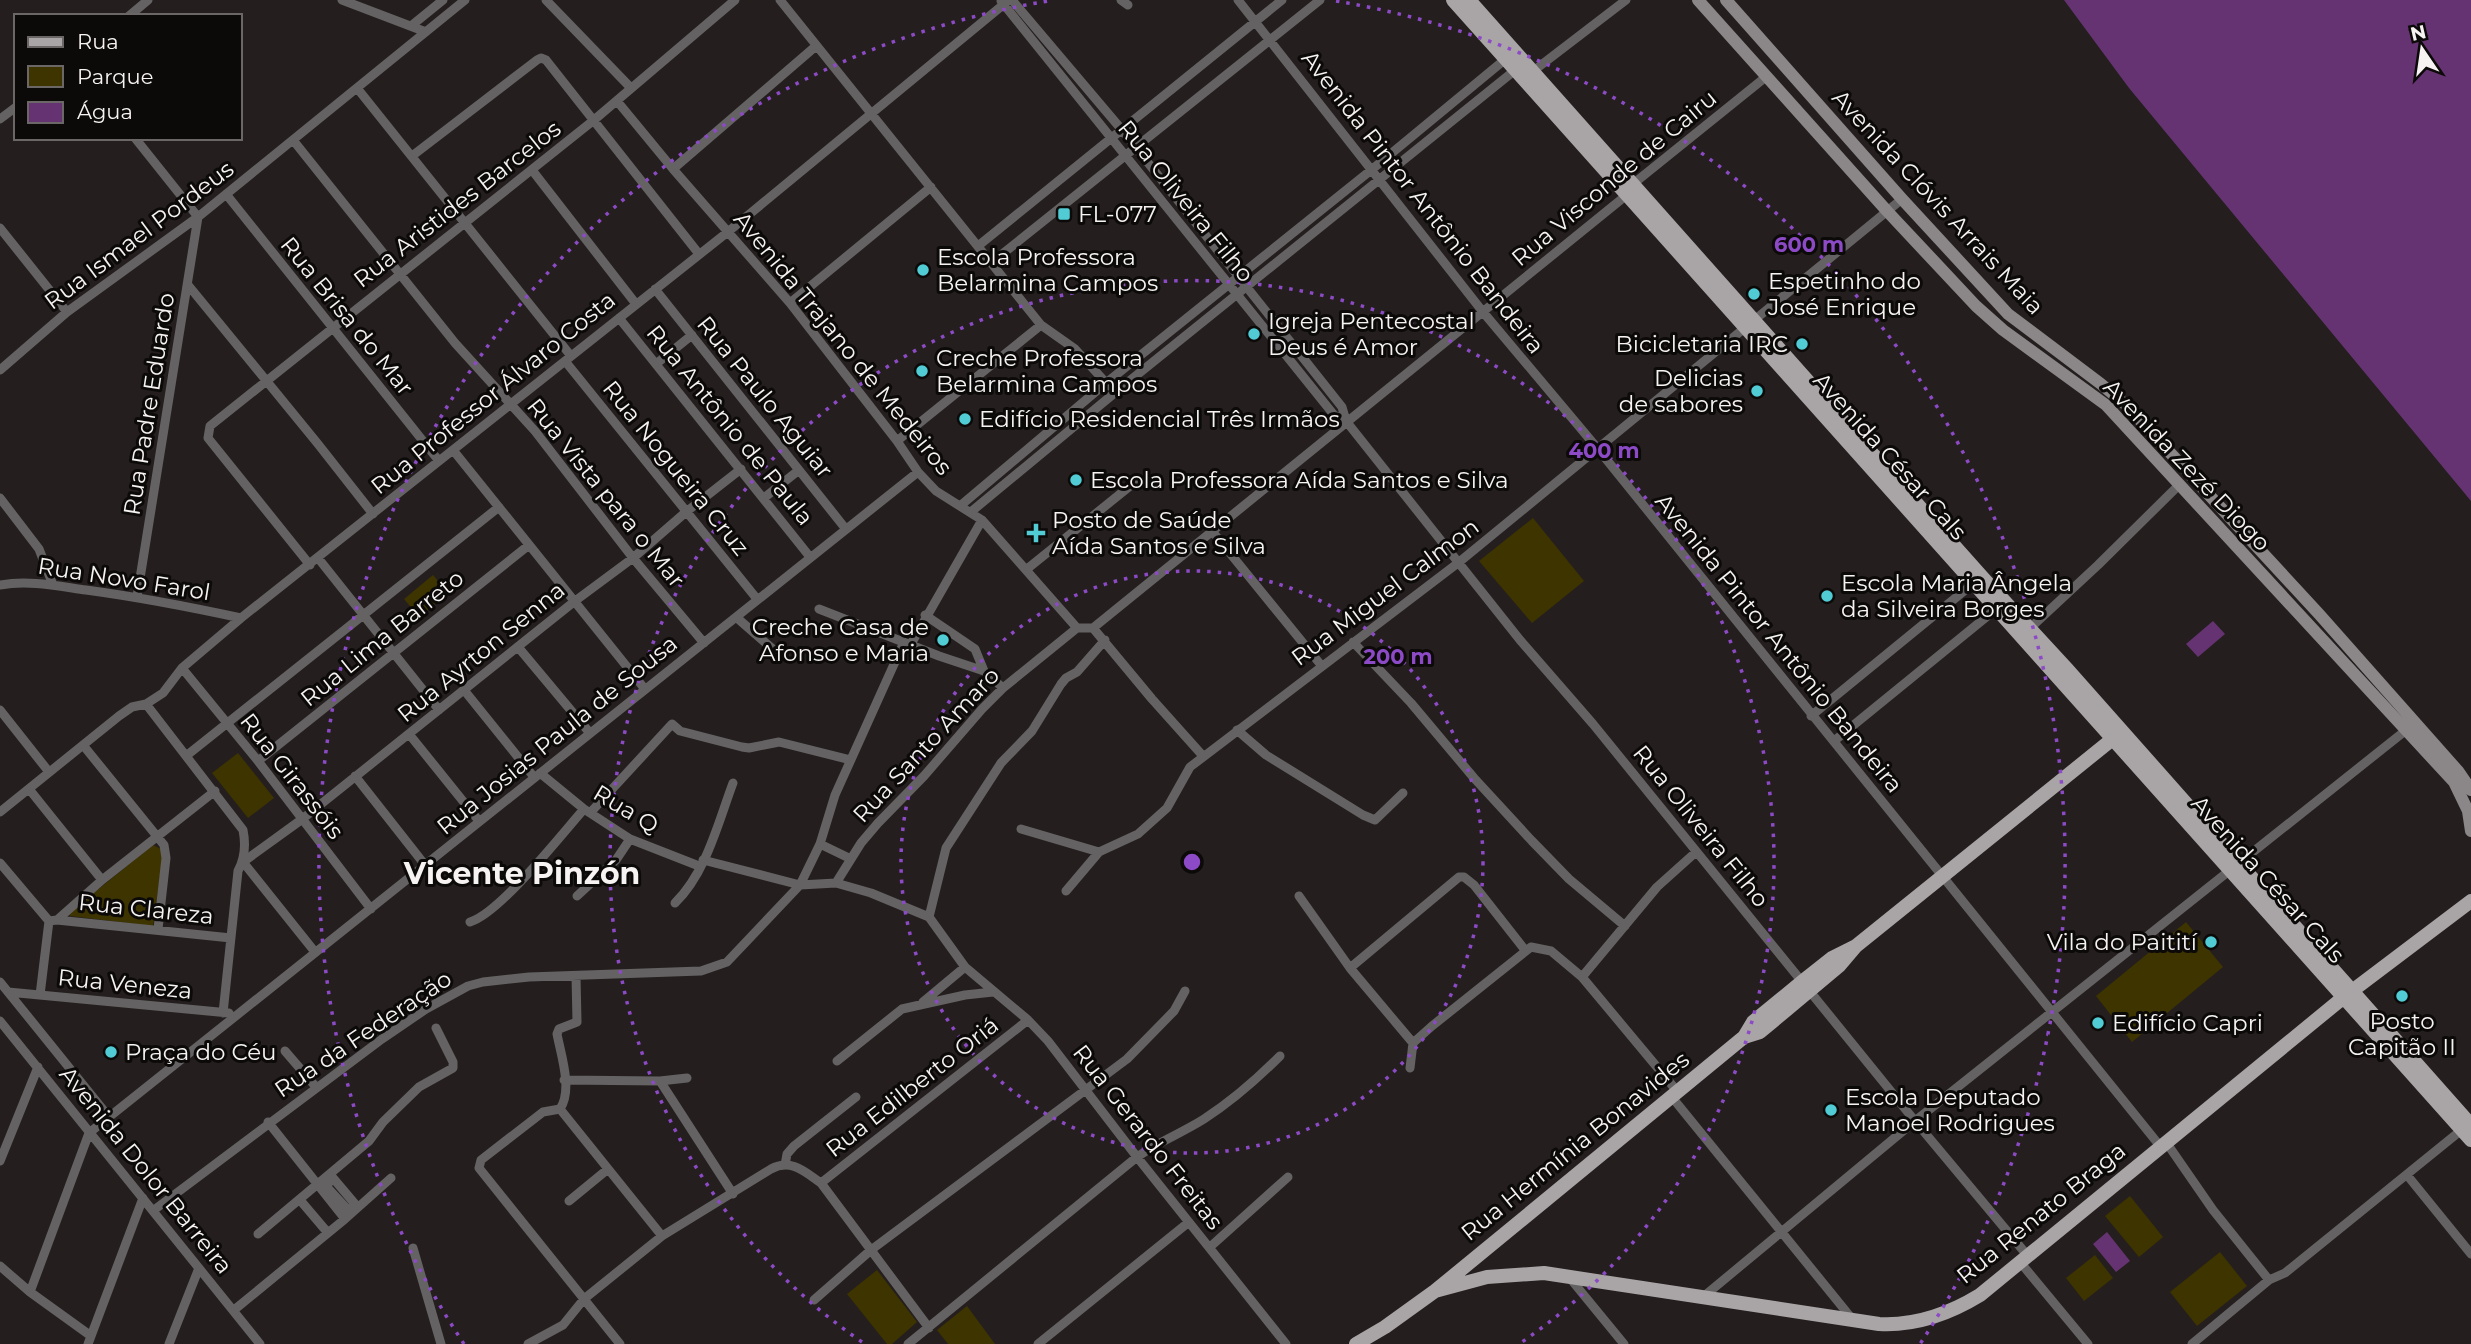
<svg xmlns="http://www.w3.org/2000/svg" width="2471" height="1344" viewBox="0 0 2471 1344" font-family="Montserrat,sans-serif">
<rect width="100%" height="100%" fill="#241f1e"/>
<path fill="#3d3400" d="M1533,518L1584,581L1532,623L1479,561Z
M433,575L448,593L419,617L404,599Z
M238,753L274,798L248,818L212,773Z
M153,845L161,849L163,854L153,926L70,916L69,913Z
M2186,922L2223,967L2132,1042L2096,996Z
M2130,1196L2163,1237L2139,1257L2105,1216Z
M2220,1252L2247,1286L2197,1326L2170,1292Z
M2095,1255L2113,1278L2084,1301L2066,1278Z
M877,1270L917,1322L892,1344H887L847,1294Z
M967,1306L995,1344H948L937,1330Z"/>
<path fill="#653371" d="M2064,0H2471V501L2129,88Z
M2213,621L2225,634L2198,657L2186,644Z
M2107,1232L2130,1261L2116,1272L2093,1244Z"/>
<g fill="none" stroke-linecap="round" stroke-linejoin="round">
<path stroke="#646263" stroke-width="9" d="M342,0L426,32
M546,0L631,88
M780,0L1041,325L1075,349L1109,386
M1012,0L1122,130L1342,407L1346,421L1520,640L1593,724L1915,1121L2027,1255
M1121,0L1128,5
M1238,0L1483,312L1598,449L2160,1146
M1001,1L1334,415L1346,421
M129,16L148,0
M411,26L443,0
M1532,72L1626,0
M357,88L571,356
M617,101L673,169L790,303L897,441L918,472L936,491L982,520L1077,628
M0,119L16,107
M135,138L198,217L137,597
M293,140L455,343L535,431L633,558L704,643
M412,156L537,60L541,58L546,60L699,254
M673,169L816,46
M532,170L636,304
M226,194L439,461
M0,228L67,312
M978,246L1282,0
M991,263L1320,0
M188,285L318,444L373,514
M655,289L845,528
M790,303L931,187
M619,318L810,557
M565,361L757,599
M656,364L692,335
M0,370L67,312L198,217L465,0
M897,441L1041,325
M453,450L644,688
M0,498L39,549L53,585
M764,498L799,470
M960,506L1106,383L1370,171L1508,57
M972,511L1117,391L1519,67
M1212,531L1321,665
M318,558L439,710
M310,565L208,438L210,426L594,120L735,0
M1027,569L1135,482
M0,585C29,580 57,586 86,590C138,597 190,607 241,618
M819,609L939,656L984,671
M925,615L975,649L984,671L1003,688
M736,617L775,651
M1093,628L1623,198L1633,184L1767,76
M1093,628L1152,699L1203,756
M2026,632L2098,565L2180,484
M1353,642L1411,703L1474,778L1532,841L1569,879L1625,926
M911,644L982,520
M518,647L589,732
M182,668L258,761L371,909
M464,690L534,777
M146,704L243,830C246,845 245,858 238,871L223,1013
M0,710L49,772
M1811,716L1975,582
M1237,730L1266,755L1363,815L1375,820L1403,793
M409,734L479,821
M1834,741L2001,605
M83,745L164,845L166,858L158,929
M186,756L499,507
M258,761L529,545
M540,773L584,809L630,839L699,866
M355,776L425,865
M29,789L102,880
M0,812L119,716L132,707L146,704L163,693L182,668L241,618L729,231L1009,0
M590,813L672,724L680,731L742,747L749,748L779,742L851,760
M1021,829L1099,852
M820,844L851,859
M703,860L800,885L836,883L871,893L929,917L965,967L1028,1020L1048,1041L1137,1157L1286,1344
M243,862L301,820L575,601L633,558L686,512L741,469
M243,862L315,952
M0,863L49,921L40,995
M836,883L861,843L878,823L924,776L982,709L1003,688L1077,628H1093
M1066,891L1099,852L1138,834L1167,808L1190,767L1458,563L1902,199
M577,896L616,860L630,839
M1299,896L1350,968L1413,1043
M675,903C706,873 718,823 733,783
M929,917L946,848L1001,763L1032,731L1061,684L1066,678L1077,672L1105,640
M57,920L231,938
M49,921L57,920L102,880L215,791
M470,922C500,913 561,835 584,809
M1350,968L1459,877H1464L1474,885L1525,950
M1582,977L1657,887L1696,852
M0,982L109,1117
M8,992L229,1013
M923,1002L965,967
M0,1021L260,1344
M285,1051L316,1087
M837,1061L902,1009L965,995L993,992
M1410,1068L1413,1043L1432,1026L1531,947L1551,951L1582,977L1677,1091
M564,1080L660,1081L733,1194
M660,1081L687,1078
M1671,1096L1853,1320
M560,1109L543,1112L481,1160L479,1168L620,1344
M560,1109L662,1236
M560,1109C573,1090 561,1055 557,1034L559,1029L577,1022L576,976
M268,1122L345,1219
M89,1133L918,472
M2166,1142L2213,1210L2269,1280
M0,1161L38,1067
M785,1165L787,1154L794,1146L856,1097
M2407,1175L2471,1254
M333,1178L355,1204L349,1211L326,1186Z
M821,1183L1028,1020
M300,1200L328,1233
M569,1201L608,1169
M154,1210L382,1039L426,1009L468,986L483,982L529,977L701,971L727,962L800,885L820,844L835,795L904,642
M258,1234L369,1141L383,1122L419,1087L453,1068V1062L436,1028
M1210,1247L1288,1177
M413,1248L441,1344
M2020,1262L2088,1344
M0,1266L30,1292L91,1336
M1569,1277L1624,1344
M30,1292L89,1133
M1703,1297L1915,1121L2410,727
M814,1300L871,1250L1127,1059L1174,1011L1185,991
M234,1310L345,1219L391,1178
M88,1344L143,1198
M169,1344L199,1268
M528,1344L563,1325L584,1299L662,1236L771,1169C791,1158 805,1172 821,1183L929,1328
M908,1344L1137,1157C1158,1142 1182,1133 1204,1119C1232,1101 1257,1079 1280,1056
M1038,1344L1189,1222
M2192,1344L2269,1280L2285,1273L2464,1128"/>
<path stroke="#8b8789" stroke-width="12" d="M1698,0L1887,211L1976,306L2003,330L2106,405L2454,782L2468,811L2471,831
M1726,0L1902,199L2008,314L2101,384L2126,405L2319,614L2458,771L2471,790"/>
<path stroke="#a9a4a6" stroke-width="14" d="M1453,0L2471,1140
M1469,0L1982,577L2067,669L2471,1125
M1744,1037L1760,1032L1839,966L1856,946L2120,733
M1435,1291L1487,1277L1544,1273L1879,1324C1916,1326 1949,1314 1980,1295L2344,997L2471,901
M1356,1344L1385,1327L1435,1291L1744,1037L1753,1022L1803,981L1832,958L1856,946"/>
</g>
<g fill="none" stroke="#8d4ac7" stroke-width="3.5" stroke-dasharray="3.5 7">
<circle cx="1192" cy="862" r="291"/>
<path d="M862 1342A582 582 0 1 1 1522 1342"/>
<path d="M464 1344A873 873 0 0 1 1048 1M1336 1A873 873 0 0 1 1920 1344"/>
</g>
<g fill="#51ccd5" stroke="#0c0909" stroke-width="2.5">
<rect x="1057" y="207" width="14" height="14" rx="3.5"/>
<circle cx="923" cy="270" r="7"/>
<circle cx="1754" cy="294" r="7"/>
<circle cx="1254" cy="334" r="7"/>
<circle cx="1802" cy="344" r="7"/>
<circle cx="922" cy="371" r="7"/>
<circle cx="1757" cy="391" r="7"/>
<circle cx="965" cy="419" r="7"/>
<circle cx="1076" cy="480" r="7"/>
<path d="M1032.5 522.5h7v7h7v7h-7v7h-7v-7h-7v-7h7z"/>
<circle cx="1827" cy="596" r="7"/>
<circle cx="943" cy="640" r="7"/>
<circle cx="2211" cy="942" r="7"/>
<circle cx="2402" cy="996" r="7"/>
<circle cx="2098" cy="1023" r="7"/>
<circle cx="111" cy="1052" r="7"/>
<circle cx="1831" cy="1110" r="7"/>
</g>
<g text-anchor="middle" stroke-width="6" stroke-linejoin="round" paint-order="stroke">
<g font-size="23" fill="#f6f3f2" stroke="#0c0909">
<text transform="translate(1614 178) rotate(-40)" y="8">Rua Visconde de Cairu</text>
<text transform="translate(1186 201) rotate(51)" y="8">Rua Oliveira Filho</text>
<text transform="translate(1423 202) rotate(52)" y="8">Avenida Pintor Antônio Bandeira</text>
<text transform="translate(1938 202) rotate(47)" y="8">Avenida Clóvis Arrais Maia</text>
<text transform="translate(457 204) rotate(-38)" y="8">Rua Aristides Barcelos</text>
<text transform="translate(139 235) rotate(-37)" y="8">Rua Ismael Pordeus</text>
<text transform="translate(347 316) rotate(51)" y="8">Rua Brisa do Mar</text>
<text transform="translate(843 343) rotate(51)" y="8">Avenida Trajano de Medeiros</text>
<text transform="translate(493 393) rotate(-39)" y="8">Rua Professor Álvaro Costa</text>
<text transform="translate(765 397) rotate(51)" y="8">Rua Paulo Aguiar</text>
<text transform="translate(149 404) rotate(-81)" y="8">Rua Padre Eduardo</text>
<text transform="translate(730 425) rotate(51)" y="8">Rua Antônio de Paula</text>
<text transform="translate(1890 456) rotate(48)" y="8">Avenida César Cals</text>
<text transform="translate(2187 465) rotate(46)" y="8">Avenida Zezé Diogo</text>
<text transform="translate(676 468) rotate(51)" y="8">Rua Nogueira Cruz</text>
<text transform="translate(606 493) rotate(51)" y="8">Rua Vista para o Mar</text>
<text transform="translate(124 579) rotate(9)" y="8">Rua Novo Farol</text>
<text transform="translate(1385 592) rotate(-37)" y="8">Rua Miguel Calmon</text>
<text transform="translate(382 638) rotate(-39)" y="8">Rua Lima Barreto</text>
<text transform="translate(1779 643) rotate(51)" y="8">Avenida Pintor Antônio Bandeira</text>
<text transform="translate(481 652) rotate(-39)" y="8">Rua Ayrton Senna</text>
<text transform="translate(557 735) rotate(-39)" y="8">Rua Josias Paula de Sousa</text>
<text transform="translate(926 745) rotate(-47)" y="8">Rua Santo Amaro</text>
<text transform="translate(292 776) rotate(52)" y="8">Rua Girassóis</text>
<text transform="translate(626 809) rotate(31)" y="8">Rua Q</text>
<text transform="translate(1701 826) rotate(51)" y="8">Rua Oliveira Filho</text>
<text transform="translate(2268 879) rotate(48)" y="8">Avenida César Cals</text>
<text transform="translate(146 909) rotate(6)" y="8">Rua Clareza</text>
<text transform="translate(125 984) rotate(6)" y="8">Rua Veneza</text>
<text transform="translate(363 1034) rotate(-34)" y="8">Rua da Federação</text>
<text transform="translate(912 1087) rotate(-38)" y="8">Rua Edilberto Oriá</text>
<text transform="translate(1148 1137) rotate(52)" y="8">Rua Gerardo Freitas</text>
<text transform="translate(1575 1146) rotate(-39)" y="8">Rua Hermínia Bonavides</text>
<text transform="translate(146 1170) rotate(51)" y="8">Avenida Dolor Barreira</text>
<text transform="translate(2041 1213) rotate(-39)" y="8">Rua Renato Braga</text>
</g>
<g font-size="23" fill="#f6f3f2" stroke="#0c0909" text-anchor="start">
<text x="1078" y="222">FL-077</text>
<text x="937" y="265">Escola Professora<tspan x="937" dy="26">Belarmina Campos</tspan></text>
<text x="1768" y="289">Espetinho do<tspan x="1768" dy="26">José Enrique</tspan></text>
<text x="1268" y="329">Igreja Pentecostal<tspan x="1268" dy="26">Deus é Amor</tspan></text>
<text x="1788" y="352" text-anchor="end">Bicicletaria IRC</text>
<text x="936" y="366">Creche Professora<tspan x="936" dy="26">Belarmina Campos</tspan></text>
<text x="1743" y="386" text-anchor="end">Delicias<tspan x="1743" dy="26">de sabores</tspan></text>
<text x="979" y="427">Edifício Residencial Três Irmãos</text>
<text x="1090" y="488">Escola Professora Aída Santos e Silva</text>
<text x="1052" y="528">Posto de Saúde<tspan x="1052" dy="26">Aída Santos e Silva</tspan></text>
<text x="1841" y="591">Escola Maria Ângela<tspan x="1841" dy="26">da Silveira Borges</tspan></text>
<text x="929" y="635" text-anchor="end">Creche Casa de<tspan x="929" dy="26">Afonso e Maria</tspan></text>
<text x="2197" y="950" text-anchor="end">Vila do Paitití</text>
<text x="2402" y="1029" text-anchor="middle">Posto<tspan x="2402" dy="26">Capitão II</tspan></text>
<text x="2112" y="1031">Edifício Capri</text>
<text x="125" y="1060">Praça do Céu</text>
<text x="1845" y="1105">Escola Deputado<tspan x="1845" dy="26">Manoel Rodrigues</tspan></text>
</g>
<g font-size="30" font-weight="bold" fill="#f6f3f2" stroke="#0c0909">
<text x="522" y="884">Vicente Pinzón</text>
</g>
</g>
<circle cx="1192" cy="862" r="10" fill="#8d4ac7" stroke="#0c0909" stroke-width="3.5"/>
<g font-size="21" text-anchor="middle" font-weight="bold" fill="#8d4ac7" stroke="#0c0909" stroke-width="6" stroke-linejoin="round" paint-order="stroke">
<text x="1809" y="252">600 m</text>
<text x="1604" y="458">400 m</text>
<text x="1398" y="664">200 m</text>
</g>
<rect x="14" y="14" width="228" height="126" fill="#0c0909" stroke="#6a6766" stroke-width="2"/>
<rect x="28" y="37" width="35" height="10" fill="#a9a4a6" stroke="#6a6766" stroke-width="2"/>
<text x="77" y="49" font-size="21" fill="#f6f3f2">Rua</text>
<rect x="28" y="66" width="35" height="21" fill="#3d3400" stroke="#6a6766" stroke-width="2"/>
<text x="77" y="84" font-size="21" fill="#f6f3f2">Parque</text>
<rect x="28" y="102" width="35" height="21" fill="#653371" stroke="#6a6766" stroke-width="2"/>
<text x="77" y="119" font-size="21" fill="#f6f3f2">Água</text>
<g transform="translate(2422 49) rotate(347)" stroke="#0c0909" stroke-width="5" paint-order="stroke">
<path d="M0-5L12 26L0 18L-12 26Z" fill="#f6f3f2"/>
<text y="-10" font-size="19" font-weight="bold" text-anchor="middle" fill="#f6f3f2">N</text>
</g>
</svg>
